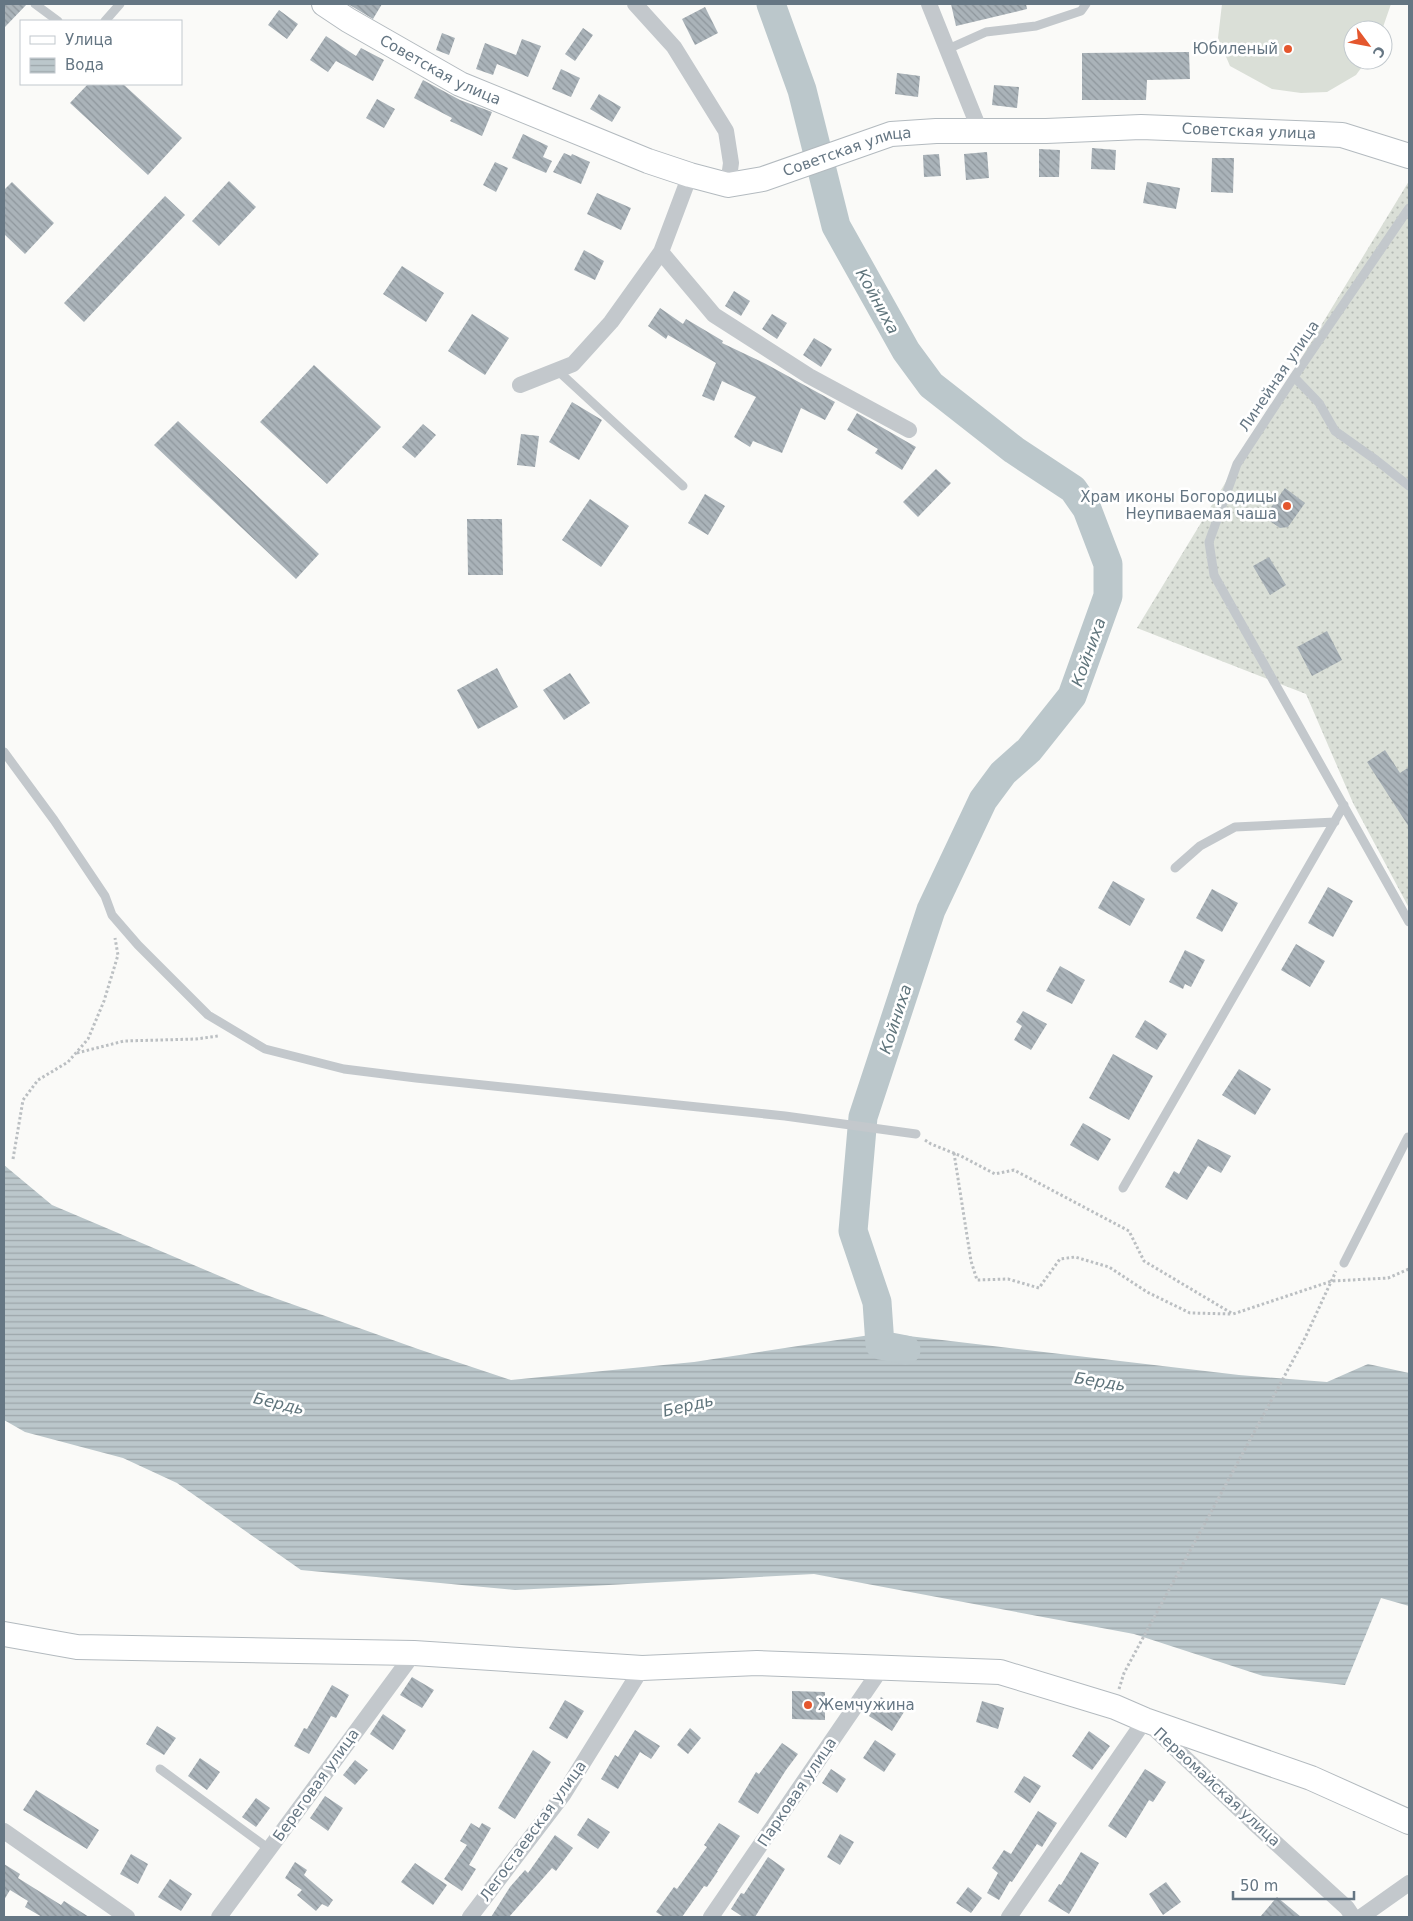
<svg xmlns="http://www.w3.org/2000/svg" width="1413" height="1921" viewBox="0 0 1413 1921" font-family="'DejaVu Sans',sans-serif">
<defs>
<pattern id="grass-dots" width="8" height="8" patternUnits="userSpaceOnUse" patternTransform="scale(1.25)"><rect width="8" height="8" fill="#dadfd7"/><path d="M2 2h.1M6 6h.1" fill="none" stroke="#b4b9b4" stroke-width="1.8" stroke-linecap="round"/></pattern>
<pattern id="water-rules" width="6" height="5" patternUnits="userSpaceOnUse" patternTransform="scale(1.25)"><rect width="6" height="5" fill="#bbc7cb"/><path d="M0 2.5h6" fill="none" stroke="#9ca6aa"/></pattern>
<pattern id="building-back-hatch" width="6" height="6" patternUnits="userSpaceOnUse" patternTransform="scale(1.25)"><rect width="6" height="6" fill="#aab3b9"/><path d="M-1 5l2 2M0 0l6 6M5-1l2 2" fill="none" stroke="#8e969c"/></pattern>
</defs>
<rect width="100%" height="100%" fill="#fafaf8"/>
<path fill="url(#grass-dots)" d="M1409,181V908L1353,803L1306,694L1137,628Z"/>
<path fill="#dadfd7" d="M1222,4H1391L1382,30H1353V60H1367L1356,75L1327,92L1301,93L1272,89L1230,66L1218,38Z"/>
<path fill="url(#water-rules)" d="M4,1165L52,1205L255,1291L418,1349L511,1380L694,1362L883,1333L1239,1375L1327,1382L1368,1364L1409,1373V1606L1381,1598L1345,1685L1263,1676L1134,1634L814,1574L515,1590L301,1570L177,1483L123,1458L25,1432L4,1420Z"/>
<g fill="none" stroke-linecap="round" stroke-linejoin="round">
<path stroke="#bbc7cb" stroke-width="29" d="M771,4L802,90L836,226L906,351L931,385L1014,450L1073,489L1087,509L1108,564V596L1072,696L1029,750L1003,773L983,800L931,910L863,1117L853,1231L877,1302L880,1345L906,1350"/>
</g>
<path fill="url(#building-back-hatch)" d="M4,4H27L4,28Z
M348,4H382L373,19Z
M951,4H1026L1027,9L956,26Z
M705,7L718,33L695,45L682,19Z
M279,10L298,24L287,39L268,25Z
M583,28L593,35L575,61L565,54Z
M442,33L455,38L449,55L436,50Z
M326,36L356,56L361,48L384,60L373,81L336,61L328,72L310,60Z
M522,39L541,46L528,77L497,64L493,75L476,69L485,43L516,55Z
M1189,52L1190,79L1147,80L1146,100H1082V53Z
M561,69L580,78L571,97L552,89Z
M897,73L920,76L918,97L895,94Z
M423,80L460,100L492,112L482,136L450,121L452,118L414,98Z
M88,84H123L182,138L148,175L70,103Z
M994,85L1019,87L1017,108L992,105Z
M599,94L621,107L612,122L590,109Z
M377,99L395,109L384,128L366,118Z
M523,134L548,146L543,157L552,161L546,173L512,158Z
M1092,148L1116,150L1115,170L1091,169Z
M1039,149L1060,150L1059,177H1039Z
M987,152L989,178L966,180L964,154Z
M564,153L571,156L572,154L590,162L581,184L553,172Z
M939,154L941,176L924,177L923,155Z
M1212,158H1234L1233,193L1211,192Z
M495,162L508,168L496,192L483,185Z
M229,181L256,207L219,246L192,221Z
M12,182L54,223L25,254L4,234V190Z
M1147,182L1180,188L1176,209L1143,203Z
M597,193L631,208L621,230L587,214Z
M165,196L185,215L84,322L64,303Z
M584,250L604,261L595,280L574,270Z
M402,266L444,293L426,322L383,294Z
M734,291L750,301L741,316L725,306Z
M660,308L683,324L686,319L723,341L722,343L766,364L835,402L825,420L801,408L782,453L753,441L750,447L734,437L756,397L722,381L714,401L702,396L716,363L668,335L666,339L648,326Z
M472,314L509,338L485,375L448,351Z
M772,314L787,323L777,339L762,329Z
M814,338L832,349L821,367L803,355Z
M314,365L381,427L327,484L260,422Z
M572,402L602,420L579,460L549,442Z
M857,413L916,447L902,470L875,453L878,449L847,430Z
M178,421L319,554L296,579L154,445Z
M423,424L436,435L415,458L402,447Z
M521,434L539,436L535,467L517,465Z
M936,469L951,483L918,517L903,502Z
M1285,488L1305,503L1288,527L1280,528L1270,521L1269,510Z
M705,494L725,506L708,535L688,523Z
M590,499L629,526L601,567L562,540Z
M467,519H502L503,575H468Z
M1269,557L1286,585L1270,595L1253,566Z
M1327,631L1342,660L1312,676L1297,647Z
M497,668L518,707L478,729L457,690Z
M570,673L590,703L564,720L543,690Z
M1385,750L1400,773L1409,767V827L1367,762Z
M1113,881L1145,899L1130,926L1098,908Z
M1328,887L1353,901L1333,937L1308,923Z
M1212,889L1238,903L1222,932L1196,918Z
M1296,944L1325,961L1310,987L1281,970Z
M1185,950L1205,960L1191,987L1185,984L1183,989L1169,982Z
M1060,966L1085,980L1072,1004L1046,991Z
M1023,1011L1047,1024L1031,1050L1014,1040L1022,1026L1016,1022Z
M1145,1020L1167,1034L1157,1050L1135,1037Z
M1113,1054L1153,1076L1129,1120L1089,1098Z
M1239,1069L1271,1089L1255,1115L1222,1095Z
M1083,1123L1111,1139L1098,1161L1070,1145Z
M1198,1139L1231,1156L1221,1173L1208,1166L1187,1200L1165,1187L1174,1171L1179,1174Z
M412,1677L434,1690L422,1708L400,1695Z
M332,1685L349,1695L336,1718L331,1716L309,1754L294,1746L304,1728L307,1729Z
M792,1691L825,1692V1720L792,1719Z
M881,1697L904,1712L892,1731L869,1716Z
M565,1700L584,1711L567,1739L549,1728Z
M982,1701L1004,1708L998,1729L976,1722Z
M383,1714L406,1730L393,1750L370,1734Z
M157,1726L176,1738L164,1755L146,1744Z
M690,1728L701,1738L688,1754L677,1745Z
M635,1730L660,1746L651,1759L640,1752L618,1789L601,1779L615,1755L618,1757Z
M1089,1731L1110,1746L1092,1770L1072,1756Z
M875,1740L896,1754L884,1772L863,1758Z
M782,1743L798,1754L786,1770L758,1814L738,1802L756,1772L759,1774Z
M533,1750L551,1762L515,1819L498,1808Z
M200,1758L220,1772L207,1790L188,1776Z
M355,1760L368,1770L355,1785L343,1775Z
M831,1769L846,1779L837,1793L822,1783Z
M1145,1769L1166,1782L1153,1802L1149,1800L1126,1838L1108,1826Z
M1024,1776L1041,1786L1030,1803L1014,1792Z
M36,1790L99,1830L87,1849L23,1810Z
M325,1796L343,1808L328,1831L310,1818Z
M256,1798L270,1808L256,1827L242,1817Z
M1038,1811L1057,1823L1042,1847L1037,1844L1012,1882L1010,1881L999,1900L987,1893L998,1873L992,1868L1004,1850L1011,1854Z
M588,1818L610,1832L598,1849L577,1835Z
M471,1823L479,1828L482,1823L491,1828L469,1865L476,1869L462,1891L444,1879L467,1845L460,1841Z
M719,1823L740,1836L717,1871H718L707,1887L704,1886L682,1917H664L656,1912L674,1887L677,1889L707,1847L704,1845Z
M840,1834L854,1842L840,1865L827,1857Z
M555,1835L573,1848L556,1871L552,1868L509,1917H491L510,1887L525,1870L528,1873Z
M1081,1852L1099,1863L1069,1914L1048,1901L1059,1884L1061,1885Z
M131,1854L148,1864L138,1884L120,1874Z
M768,1857L785,1869L755,1917H743L731,1909L741,1893L744,1894Z
M295,1862L307,1870L304,1875L333,1900L328,1907L322,1904L316,1911L297,1895L302,1890L285,1878Z
M415,1863L447,1885L433,1905L401,1882Z
M4,1864L20,1874L18,1878L61,1905L64,1901L89,1917H42L25,1907L28,1901L10,1890L4,1900Z
M170,1879L192,1894L181,1911L158,1897Z
M1166,1882L1181,1902L1163,1915L1149,1894Z
M968,1887L982,1898L971,1913L956,1903Z
M1277,1897L1301,1917H1260Z"/>
<g fill="none" stroke-linecap="round" stroke-linejoin="round">
<defs>
<g id="secondary">
<path id="s1" d="M324,4L348,20L460,84L648,161L690,175L728,185L763,179L891,134L936,131H1046L1141,127L1321,134L1342,135L1409,156"/>
<path d="M4,1634L77,1647L414,1653L642,1668L757,1663L1000,1672L1115,1707L1145,1720L1311,1778L1409,1822"/>
</g>
</defs>
<use href="#secondary" stroke="#b3babf" stroke-width="26"/>
<path stroke="#bbbfc2" stroke-width="3" stroke-dasharray="2.5 2.5" stroke-linecap="butt" d="M77,1053L124,1041L196,1039L218,1036
M925,1140L931,1144L961,1156L995,1174L1014,1170L1129,1231L1144,1261L1233,1314L1332,1281L1388,1278L1409,1269
M954,1153L971,1261L977,1280L1008,1279L1039,1288L1060,1259L1075,1257L1109,1267L1147,1292L1190,1313L1232,1314
M13,1159L23,1100L38,1080L68,1062L88,1039L104,1001L118,955L115,938
M1119,1689L1124,1673L1305,1338L1336,1271"/>
<path stroke="#c3c8cc" stroke-width="9" d="M35,4L58,21
M105,21L120,4
M948,49L986,32L1036,26L1081,11L1086,4
M1409,208L1294,377L1237,464L1209,542L1214,575L1409,922
M557,370L683,486
M1294,377L1319,403L1335,431L1376,460L1409,486
M4,752L54,820L105,896L112,915L138,945L208,1015L265,1049L344,1069L416,1078L785,1116L916,1134
M1175,868L1200,846L1235,827L1335,822
M1123,1188L1344,805
M1344,1263L1408,1137H1409
M160,1769L269,1849"/>
<path stroke="#c3c8cc" stroke-width="16" d="M635,4L674,47L726,131L731,163L728,185
M929,4L980,131
M661,252L714,315L809,376L909,430
M520,385L573,364L611,322L661,252L690,175
M4,1831L127,1917
M219,1917L414,1653
M470,1917L563,1795L642,1668
M711,1917L883,1666
M1009,1917L1145,1720L1256,1825L1347,1908L1353,1917
M1361,1917L1409,1883"/>
<use href="#secondary" stroke="#fff" stroke-width="24"/>
</g>
<g fill="#e4572e" stroke="#fff" stroke-width="2">
<circle cx="1288" cy="49" r="5"/>
<circle cx="1287" cy="506" r="5"/>
<circle cx="808" cy="1705" r="5"/>
</g>
<g text-anchor="middle" stroke-width="5" stroke-linejoin="round" paint-order="stroke">
<g font-size="15" fill="#657683" stroke="#fff" text-anchor="end">
<text x="1278" y="54">Юбиленый</text>
<text x="1277" y="502">Храм иконы Богородицы<tspan x="1277" dy="17">Неупиваемая чаша</tspan></text>
<text x="818" y="1710" text-anchor="start">Жемчужина</text>
</g>
<g font-size="15" fill="#657683" stroke="#fff">
<text dy="5" stroke="none"><textPath href="#s1" startOffset="134">Советская улица</textPath></text>
<text dy="5" stroke="none"><textPath href="#s1" startOffset="974">Советская улица</textPath></text>
<text dy="5" stroke="none"><textPath href="#s1" startOffset="569">Советская улица</textPath></text>
<text transform="translate(1279 376) rotate(-56)" y="5">Линейная улица</text>
<text transform="translate(316 1785) rotate(-54)" y="5">Береговая улица</text>
<text transform="translate(1217 1787) rotate(43)" y="5">Первомайская улица</text>
<text transform="translate(797 1792) rotate(-56)" y="5">Парковая улица</text>
<text transform="translate(533 1831) rotate(-54)" y="5">Легостаевская улица</text>
</g>
<g font-size="16" font-style="italic" fill="#60757c" stroke="#fff">
<text transform="translate(878 301) rotate(61)" y="6">Койниха</text>
<text transform="translate(1088 652) rotate(-70)" y="6">Койниха</text>
<text transform="translate(895 1019) rotate(-72)" y="6">Койниха</text>
<text transform="translate(1100 1381) rotate(9)" y="6">Бердь</text>
<text transform="translate(279 1403) rotate(13)" y="6">Бердь</text>
<text transform="translate(688 1405) rotate(-13)" y="6">Бердь</text>
</g>
</g>
<rect width="1413" height="1921" fill="none" stroke="#657683" stroke-width="10"/>
<rect x="20" y="20" width="162" height="65" fill="#ffffff" stroke="#c1c8cd"/>
<rect x="30" y="36" width="25" height="8" fill="#ffffff" stroke="#c1c8cd"/>
<text x="65" y="45" font-size="15" fill="#657683">Улица</text>
<rect x="30" y="58" width="25" height="15" fill="url(#water-rules)" stroke="#c1c8cd"/>
<text x="65" y="70" font-size="15" fill="#657683">Вода</text>
<g transform="translate(1368 45) rotate(122)"><circle r="24" fill="#ffffff" stroke="#c1c8cd"/>
<path d="M0-4L9 19L0 12L-9 19Z" fill="#e4572e"/>
<text y="-8" font-size="14" font-weight="bold" text-anchor="middle" fill="#657683">С</text>
</g>
<path d="M1233 1891v8h121v-8" fill="none" stroke="#657683" stroke-width="2.5"/>
<text x="1240" y="1891" font-size="15" fill="#657683" stroke="#ffffff" stroke-width="4" paint-order="stroke">50 m</text>
</svg>
